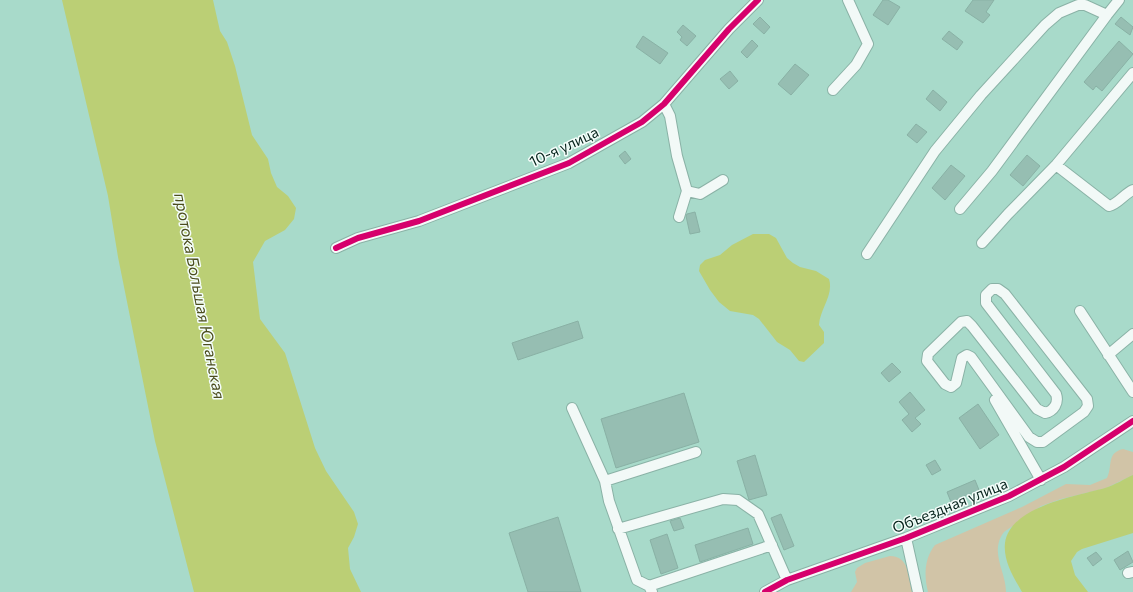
<svg xmlns="http://www.w3.org/2000/svg" width="1133" height="592" viewBox="0 0 1133 592" font-family="Commissioner,sans-serif">
<rect width="100%" height="100%" fill="#a8daca"/>
<path fill="#d1c4a7" d="M1123,449L1133,452V475L1106,488L1061,499L1041,506L1004,532C989,552 1006,571 1006,592H928C924,576 924,559 935,545L1022,507L1066,484L1090,485L1107,478C1113,466 1106,453 1123,449Z
M890,556C909,556 909,577 912,592H851L857,582L855,572L857,568L865,563Z"/>
<path fill="#bbcf75" d="M62,0H213L220,31L227,42L235,66L252,135L268,159L271,173L277,187L288,196L296,208L294,219L285,230L265,241L253,262L260,319L285,353L315,448L326,471L354,512L358,524L354,537L348,548L350,569L361,592H194L155,441L118,257L108,196Z
M753,234H769L776,238L787,258L793,263L800,267L816,271L829,279C834,295 820,309 819,325L824,332V343L804,362L799,361L790,350L777,342L759,319L753,315L730,311L719,302L710,290L699,271L700,265L705,260L720,255L732,245Z
M1133,475V533L1082,549L1077,552L1071,561L1075,575L1088,592H1022C1014,578 1003,561 1005,543C1010,506 1077,496 1105,488C1115,485 1124,479 1133,475Z"/>
<path fill="#96beb2" stroke="#89b1a5" d="M883,0H888L900,7L888,25L873,15Z
M973,0H994L986,12L990,15L983,23L965,11Z
M760,17L770,27L764,34L753,24Z
M1121,17L1133,27L1130,35L1115,24Z
M683,25L696,36L687,46L680,40L682,37L677,32Z
M949,31L963,42L957,50L942,39Z
M643,36L668,53L660,64L636,47Z
M752,40L758,46L747,58L741,52Z
M1119,41L1133,54L1102,91L1096,86L1093,90L1084,82Z
M795,64L809,75L791,95L778,84Z
M730,71L738,81L729,89L720,79Z
M933,90L947,102L940,111L926,99Z
M916,124L927,132L917,143L907,135Z
M625,151L631,159L625,164L619,156Z
M1027,155L1040,166L1023,186L1010,175Z
M951,165L965,176L945,200L932,188Z
M695,212L700,232L690,234L686,216L687,214Z
M578,321L583,338L518,360L512,343Z
M892,363L901,372L889,382L881,373Z
M910,392L925,410L915,418L921,424L912,432L902,420L909,414L899,402Z
M684,393L699,442L616,468L601,419Z
M978,404L999,435L980,449L959,418Z
M755,455L767,495L749,500L737,461Z
M935,460L941,470L932,475L926,465Z
M975,480L979,490L951,502L947,492Z
M781,514L794,546L784,550L771,518Z
M558,517L581,592H528L509,533Z
M680,518L684,528L674,531L670,521Z
M748,528L753,544L700,562L695,545Z
M667,534L678,568L661,574L650,540Z
M1128,551L1133,562L1120,570L1114,560Z
M1096,552L1102,559L1093,566L1087,558Z"/>
<g fill="none" stroke-linecap="round" stroke-linejoin="round">
<defs>
<path id="minor" d="M833,90L856,65L868,44L848,0
M664,104L670,116L677,156L687,191L700,194L723,180
M1056,165L1109,206C1118,204 1124,194 1133,190
M960,209L992,171L1107,15
M679,217L687,191
M982,243L1008,214L1056,165L1133,73
M336,248L358,238L419,221L569,163L642,122L664,104L729,29L758,0
M867,254L935,151L981,95L1045,25L1059,13L1078,5H1085L1107,15L1119,0
M992,289H998L1005,294L1087,399L1088,406L1084,412L1043,442H1037L1029,437L971,357L967,355L962,358L956,383L951,387L945,384L927,361L928,354L961,322L967,321L972,326L1037,409L1045,413C1054,411 1059,403 1056,394L986,303V295Z
M1080,311L1133,392
M1108,355L1133,334
M999,396L995,400L1041,480
M572,408L605,481L609,501L637,580L649,586L652,592
M605,481L696,452
M618,529L723,499L738,500L758,514L787,580
M906,538L918,592
M1128,573L1133,572
M649,586L772,545
M765,592L787,580L906,538L1009,496L1064,467L1133,421"/>
</defs>
<use href="#minor" stroke="#8ab2a6" stroke-width="12"/>
<use href="#minor" stroke="#f2f9f7" stroke-width="10"/>
<defs>
<path id="cycleway" d="M336,248L358,238L419,221L569,163L642,122L664,104L729,29L758,0
M765,592L787,580L906,538L1009,496L1064,467L1133,421"/>
</defs>
<use href="#cycleway" stroke="#f4fdfa" stroke-width="8"/>
<use href="#cycleway" stroke="#d6006c" stroke-width="6"/>
</g>
<g text-anchor="middle" stroke-width="3" stroke-linejoin="round" paint-order="stroke">
<g font-size="15" fill="#05231b" stroke="#f4fdfa">
<text transform="translate(564 147) rotate(-25)" y="5">10-я улица</text>
<text transform="translate(950 506) rotate(-22)" y="5">Объездная улица</text>
</g>
<g font-size="16" font-style="italic" fill="#4b4d1d" stroke="#f4fdfa">
<text transform="translate(200 296) rotate(79)" y="6">протока Большая Юганская</text>
</g>
</g>
</svg>
